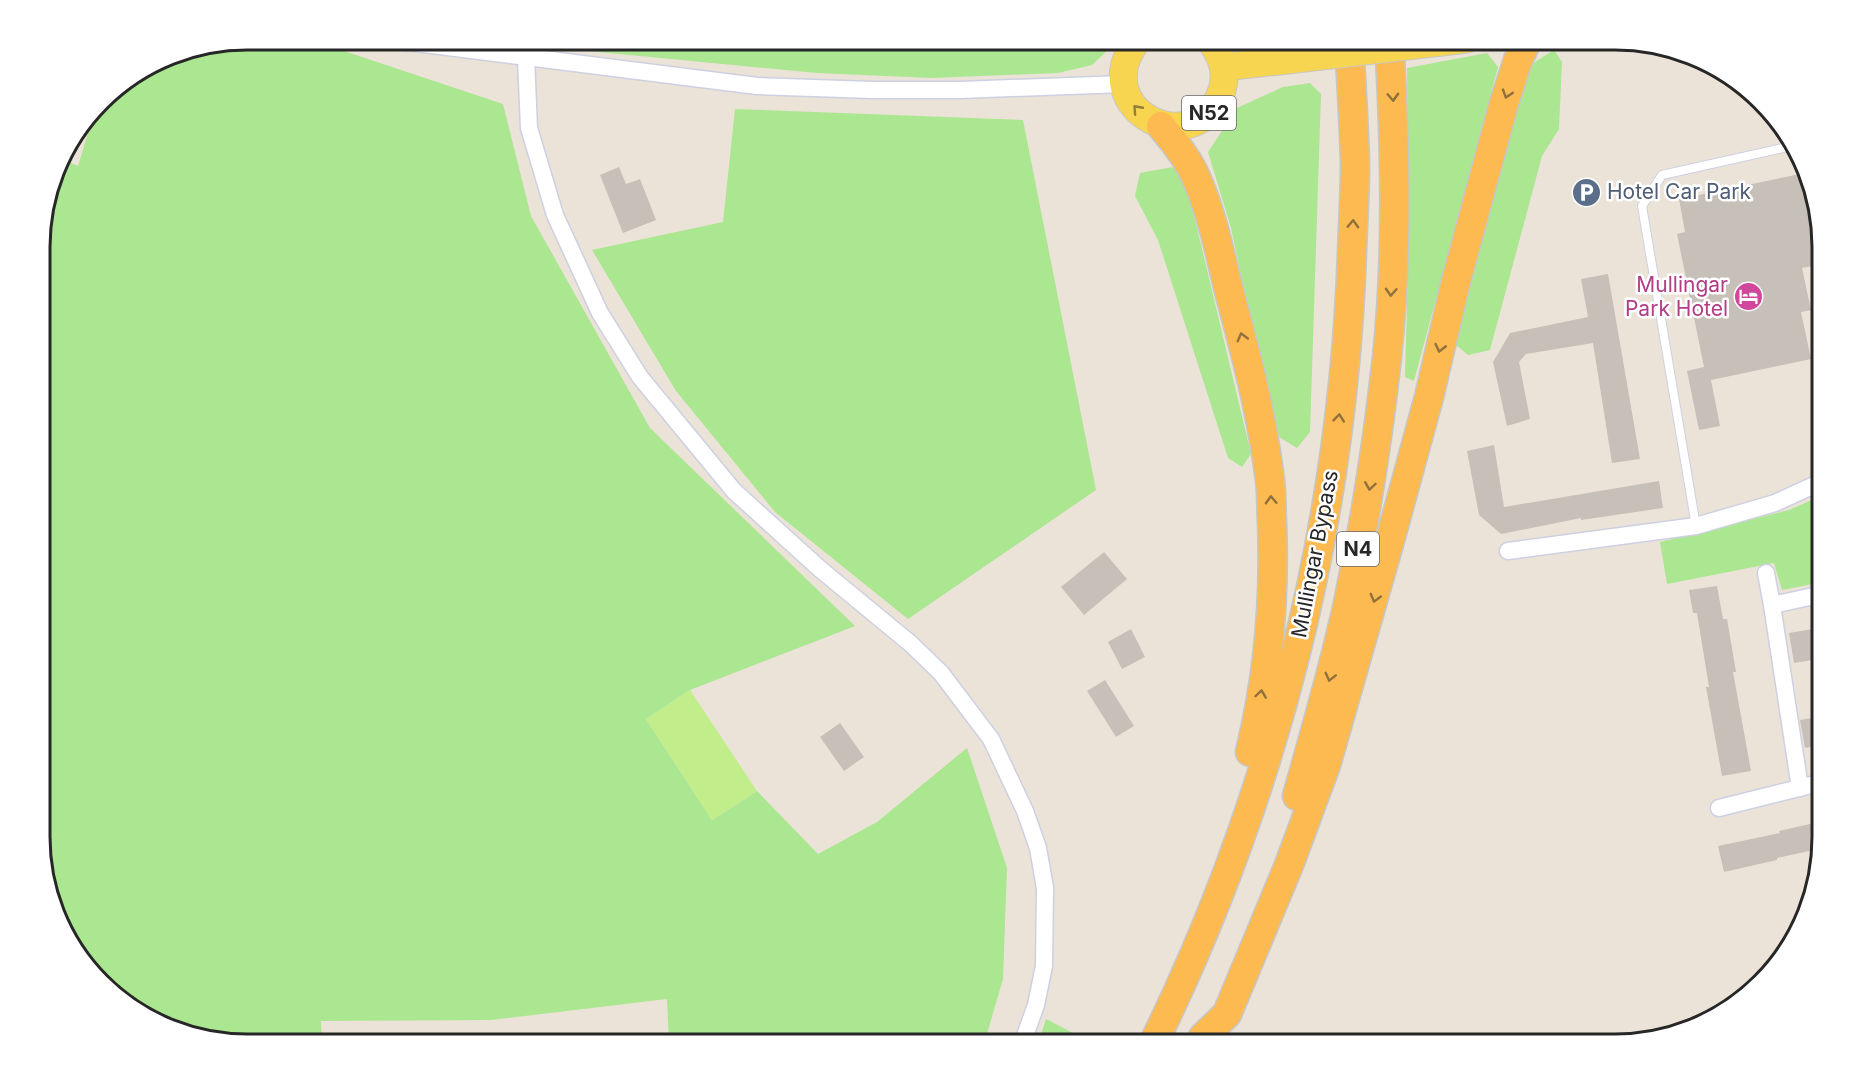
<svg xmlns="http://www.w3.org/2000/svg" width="1862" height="1083" viewBox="0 0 1862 1083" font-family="Inter,sans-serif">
<rect width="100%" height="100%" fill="#ebe3d7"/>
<path fill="#abe690" d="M246,39H294L317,42L503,104L531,216L650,428L855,626L690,690L646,719L712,820L757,791L818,854L877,822L967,748L1007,868L1003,979L984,1044H669L667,999L491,1020L321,1021L322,1044H246L142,1016L74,952L41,863V220L59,158L78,166L95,110L109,91L167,55Z
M557,39H1120L1092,65L1058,73L932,78L817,73L557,48Z
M1248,39H1316V40L1268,47Z
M1554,50L1562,62L1559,129L1542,156L1490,350L1468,355L1455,344L1527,67Z
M1487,53L1498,67L1414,381L1405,377L1409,230L1407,68Z
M1310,83L1321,94L1310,432L1297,448L1274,434L1231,228L1208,152L1237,108L1283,87Z
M735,109L1023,120L1096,490L908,619L775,512L676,391L592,250L723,222Z
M1173,167L1188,190L1251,454L1242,467L1228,458L1158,240L1135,196L1140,173Z
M1823,495V582L1782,590L1774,563L1667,584L1660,542L1789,510Z
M1046,1019L1094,1044H1038Z"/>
<path fill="#c1ee8b" d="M690,690L757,791L712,820L646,719Z"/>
<path fill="#c6c0b8" d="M619,167L626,184L640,179L656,220L623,233L600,175Z
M1805,173L1823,232V264L1802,268L1811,310L1801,312L1811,359L1711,380L1720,426L1699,430L1687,371L1704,367L1677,234L1685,232L1679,199Z
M1608,274L1640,459L1612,463L1593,343L1526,354L1519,362L1530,419L1507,426L1493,362L1510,333L1588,317L1581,279Z
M1494,445L1504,507L1659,481L1663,508L1581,520V518L1501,534L1479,515L1467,451Z
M1104,552L1127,579L1084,615L1061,587Z
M1717,586L1723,619H1727L1736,672H1733L1751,771L1722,776L1706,687H1709L1697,613H1693L1689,590Z
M1131,629L1145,657L1122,669L1108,642Z
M1813,629L1818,659L1794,663L1789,633Z
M1105,680L1134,726L1116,737L1087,691Z
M1823,716V744L1805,748L1800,720Z
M840,723L864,757L844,771L820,737Z
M1823,821V848L1777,858V860L1724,872L1718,846L1780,833L1779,831Z"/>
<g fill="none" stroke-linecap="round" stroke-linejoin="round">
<defs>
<path id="service" d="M1696,526L1642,206L1662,175L1796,145"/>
<path id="minor" d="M384,39L757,86L872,90H960L1123,84
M526,58L529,128L555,215L600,313L640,377L734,491L820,569L911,644L941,673L991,739L1025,811L1038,848L1045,888L1044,966L1036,1005L1022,1044
M1508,551L1696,526L1775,503L1823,481
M1766,573L1772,605
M1800,788L1772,605L1823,594
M1719,808L1823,782"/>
<path id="primary" d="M1138,39C1083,111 1198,165 1222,90C1228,71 1221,54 1209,39
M1441,42L1467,39
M1224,67L1279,61"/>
<path id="trunk" d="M1161,126C1175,143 1190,161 1198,182C1213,217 1220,255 1229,291C1245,351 1261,411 1269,473C1272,489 1271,506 1272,522C1275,598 1268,678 1250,752
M1297,796C1315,732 1334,668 1348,603C1365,522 1378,439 1387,357C1398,252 1395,144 1389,39
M1203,1037L1227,1014L1289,865L1326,765L1389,544L1429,397L1455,285L1504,103L1518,60L1528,39
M1153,1044C1274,798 1343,525 1352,252C1353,223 1355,193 1355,164C1354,122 1351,81 1349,39"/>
</defs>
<use href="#service" stroke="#cdd0e2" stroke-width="10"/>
<use href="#minor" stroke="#cdd0e2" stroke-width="19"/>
<use href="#primary" stroke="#c7c7c7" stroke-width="29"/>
<use href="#trunk" stroke="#c7c7c7" stroke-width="31"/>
<use href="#service" stroke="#fff" stroke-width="8"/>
<use href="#minor" stroke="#fff" stroke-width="16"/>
<use href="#primary" stroke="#f8d550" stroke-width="27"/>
<use href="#trunk" stroke="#fcba50" stroke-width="28"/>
<defs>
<path id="primary-bridge" d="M1279,61L1441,42"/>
</defs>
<use href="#primary-bridge" stroke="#c7c7c7" stroke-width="29" stroke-linecap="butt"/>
<use href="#primary-bridge" stroke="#f8d550" stroke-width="27"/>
</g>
<defs><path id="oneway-chevron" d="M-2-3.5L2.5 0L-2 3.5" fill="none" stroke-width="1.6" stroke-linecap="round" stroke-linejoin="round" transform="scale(1.5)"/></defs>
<g stroke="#92703c">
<use href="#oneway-chevron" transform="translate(1507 94) rotate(108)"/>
<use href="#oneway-chevron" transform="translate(1393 97) rotate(87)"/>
<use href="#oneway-chevron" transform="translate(1353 224) rotate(-88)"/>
<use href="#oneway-chevron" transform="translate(1391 292) rotate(93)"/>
<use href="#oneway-chevron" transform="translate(1242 337) rotate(-105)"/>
<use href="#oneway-chevron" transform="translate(1440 348) rotate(103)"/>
<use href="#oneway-chevron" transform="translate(1339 418) rotate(-84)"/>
<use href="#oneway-chevron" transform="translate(1370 486) rotate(98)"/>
<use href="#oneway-chevron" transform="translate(1271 500) rotate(-92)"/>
<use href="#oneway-chevron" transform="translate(1375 598) rotate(105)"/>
<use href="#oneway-chevron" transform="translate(1330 677) rotate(104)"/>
<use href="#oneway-chevron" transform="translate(1261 694) rotate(-82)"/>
</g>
<use stroke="#907e3c" href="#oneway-chevron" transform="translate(1137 109) rotate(-132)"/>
<defs>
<symbol id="parking-disc" viewBox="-11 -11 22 22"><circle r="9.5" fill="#5c6f8a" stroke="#fff"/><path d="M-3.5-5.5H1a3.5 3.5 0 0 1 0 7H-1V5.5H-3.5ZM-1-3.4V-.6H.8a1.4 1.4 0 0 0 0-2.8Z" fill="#fff"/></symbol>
<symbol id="hotel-disc" viewBox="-11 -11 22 22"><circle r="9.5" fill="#d1479c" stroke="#fff"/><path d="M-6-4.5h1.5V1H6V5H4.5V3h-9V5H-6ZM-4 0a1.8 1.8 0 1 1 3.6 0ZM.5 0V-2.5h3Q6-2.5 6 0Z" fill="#fff"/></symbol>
</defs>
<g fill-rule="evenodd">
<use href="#parking-disc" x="1570" y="176" width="33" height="33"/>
<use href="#hotel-disc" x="1732" y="280" width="33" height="33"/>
</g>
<g text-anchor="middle" stroke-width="5" stroke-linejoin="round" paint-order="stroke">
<g fill="#fff" stroke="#686868" stroke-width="1.5">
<rect x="1182" y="96" width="54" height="34" rx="4.5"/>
<rect x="1337" y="532" width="42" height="34" rx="4.5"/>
</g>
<g font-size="20" font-weight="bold" fill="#272727">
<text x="1209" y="120">N52</text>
<text x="1358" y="556">N4</text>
</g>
<g font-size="21" fill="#4e5e75" stroke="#fff" text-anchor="start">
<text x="1607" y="199">Hotel Car Park</text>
</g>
<g font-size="21" fill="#b23c85" stroke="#fff" text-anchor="end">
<text x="1728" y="292">Mullingar<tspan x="1728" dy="24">Park Hotel</tspan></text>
</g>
<g font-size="21" fill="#272727" stroke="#fff">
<text transform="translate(1315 554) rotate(-79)" y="7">Mullingar Bypass</text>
</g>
</g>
<path d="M0 0H1862V1083H0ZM247 50H1615A197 197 0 0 1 1812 247V837A197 197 0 0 1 1615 1034H247A197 197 0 0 1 50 837V247A197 197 0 0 1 247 50Z" fill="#fff" fill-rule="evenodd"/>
<path fill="none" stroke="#272727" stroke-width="3" d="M247 50H1615A197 197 0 0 1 1812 247V837A197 197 0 0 1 1615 1034H247A197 197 0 0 1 50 837V247A197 197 0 0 1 247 50Z"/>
</svg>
